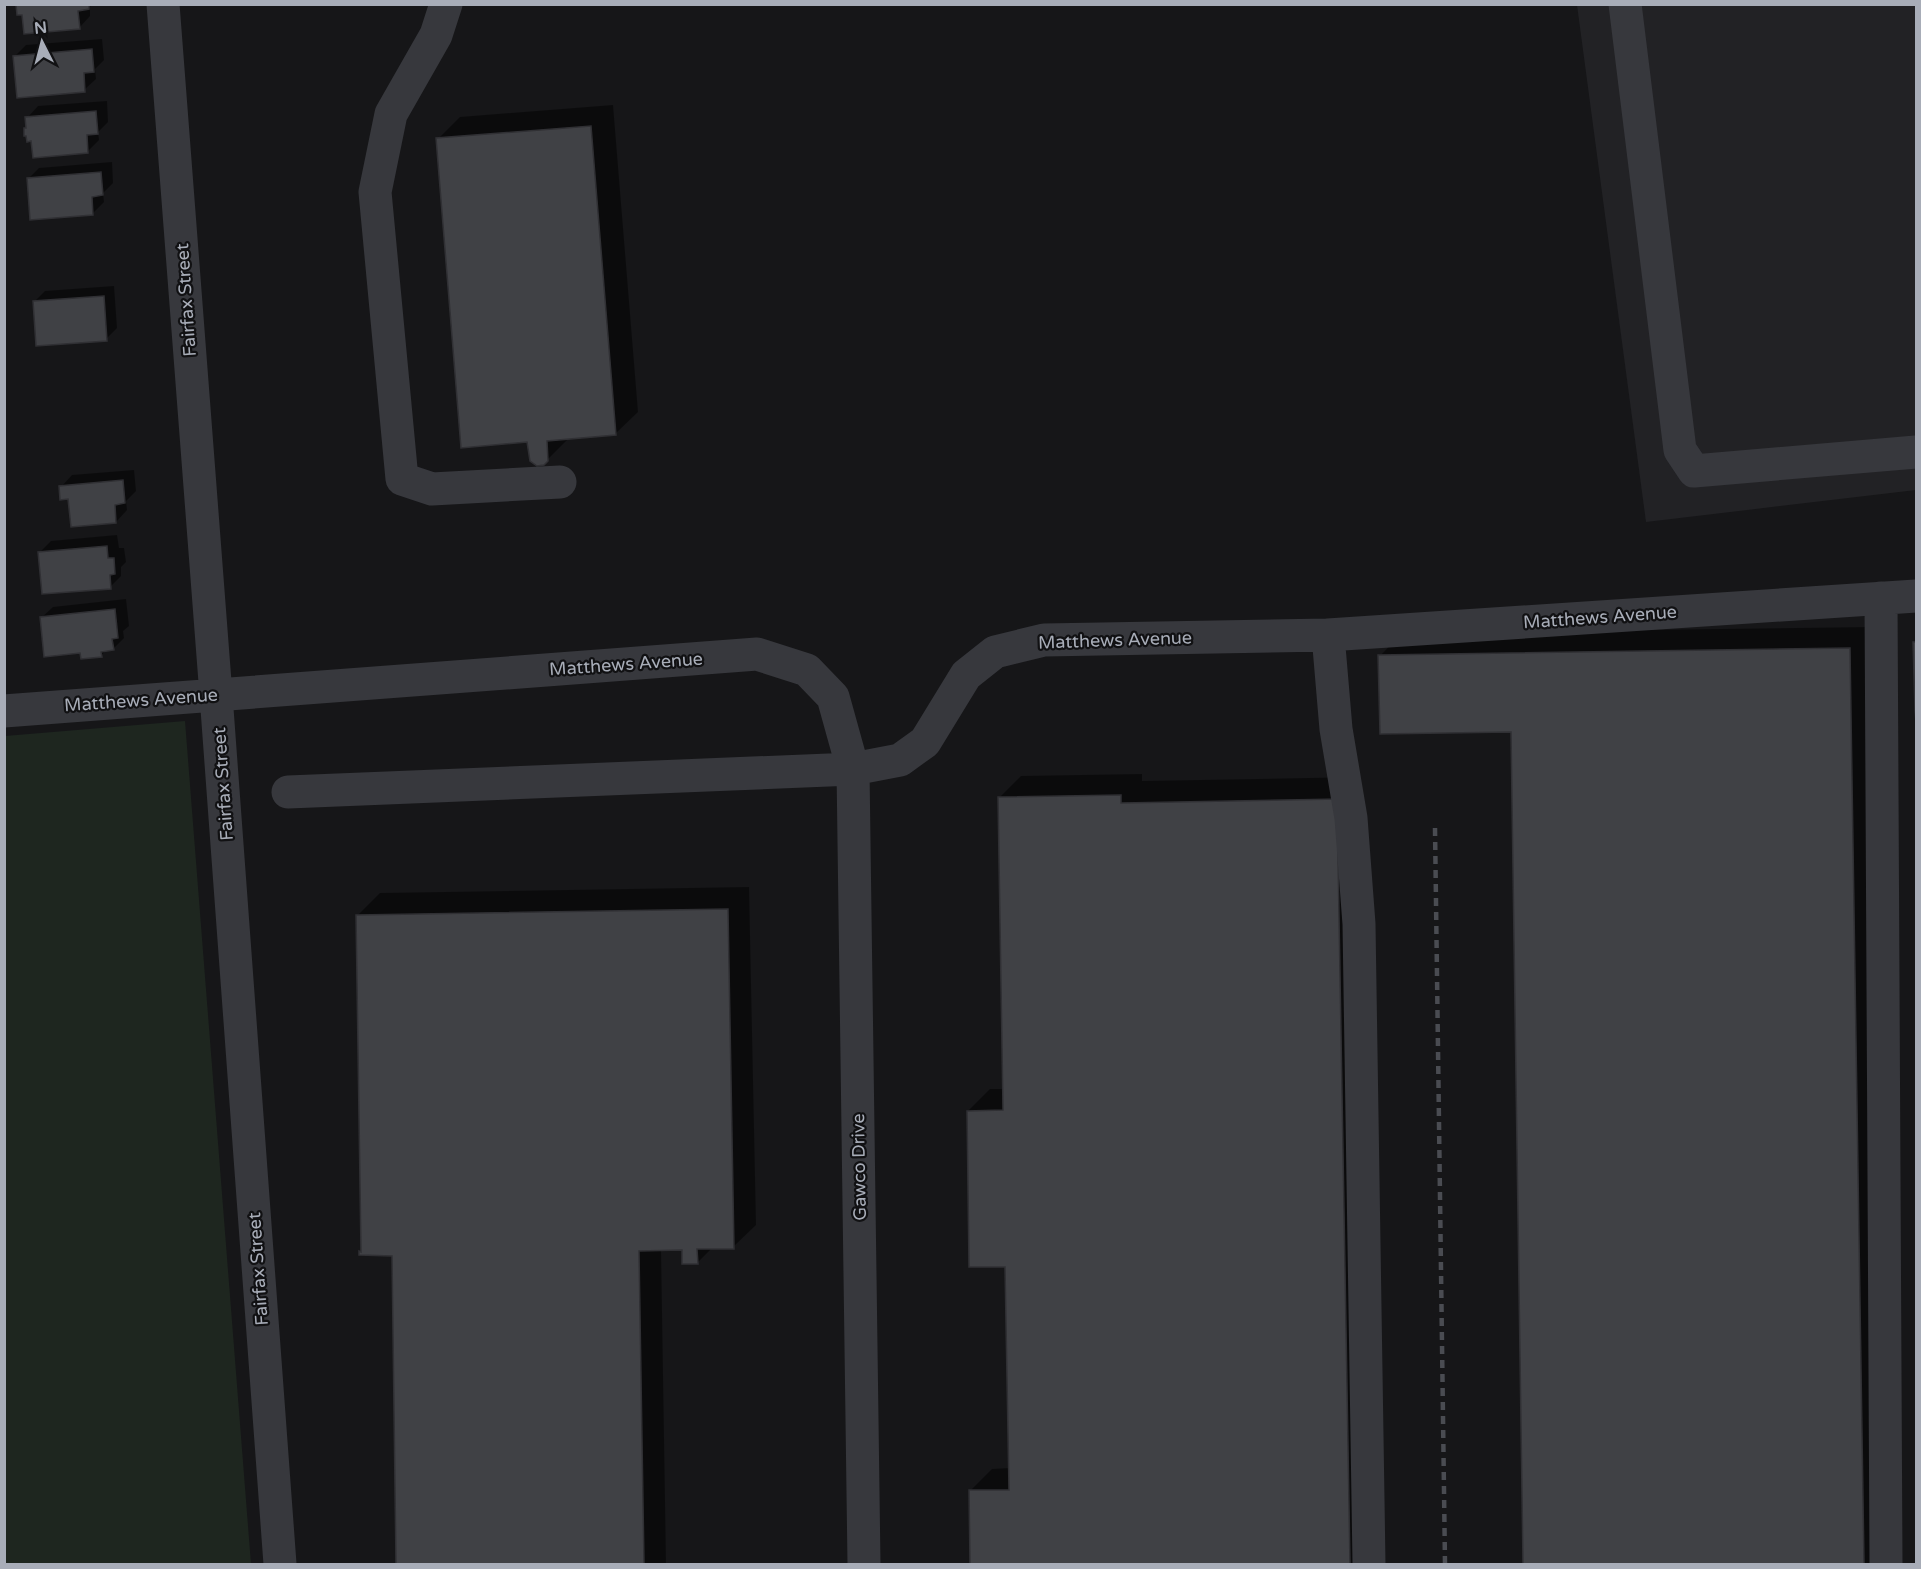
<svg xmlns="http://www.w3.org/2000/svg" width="1921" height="1569" viewBox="0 0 1921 1569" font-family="'Varela Round',sans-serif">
<rect width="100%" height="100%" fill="#161618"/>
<path fill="#222225" d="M1577,5H1916V490L1646,522Z"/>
<path fill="#1e261f" d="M185,721L251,1564H5V736Z"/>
<path fill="#0007" d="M92,4L90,7V16L79,28L23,13L18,5Z
M102,39L104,60L95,69L96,79L84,90L15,56L26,45Z
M107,101L108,122L98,132L99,140L88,151L32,140L27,118L38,106Z
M613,105L638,412L615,434L569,438L543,464L529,441L438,139L460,117Z
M112,162L113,183L103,193L104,202L93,213L28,179L39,168Z
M114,286L117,328L106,339L34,302L45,291Z
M134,470L136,491L126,501L127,510L116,522L70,497L61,487L72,475Z
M117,535L119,548H124L126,562L121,567V576L110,587L40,552L51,541Z
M126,599L129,626L123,631L124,638L113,649H107L101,656L82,652L41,618L53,607Z
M1872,627L1886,1564H1524L1512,730L1380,656L1402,633Z
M1916,641V693L1915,642Z
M1142,774V781L1361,777L1372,1564H972L970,1491L992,1469L1010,1468L1006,1265L968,1111L990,1089H1004L999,798L1021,776Z
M749,887L756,1225L733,1247L712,1248L697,1263L683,1249H661L666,1564H398L393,1254L360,1252L363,1250L358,915L380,893Z"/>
<path fill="#404145" stroke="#303034" stroke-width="1.5" d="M89,4V9L78,11L80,29L24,34L22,15H17L16,5Z
M92,49L94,72L84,73L85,92L17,98L13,56Z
M96,111L98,134L87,135L88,153L33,158L31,141L27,142L26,136H24V128H26L25,117Z
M591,126L616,435L547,441L548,461L544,465L537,466L530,461L527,442L461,448L436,138Z
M101,172L103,195L92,197L93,215L30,220L27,178Z
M104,296L107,341L36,346L33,301Z
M123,480L125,503L115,505L116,523L71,527L68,499L60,500L59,486Z
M107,546L108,558H114L115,574L110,575L111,589L42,594L38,552Z
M115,609L118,638L112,639L114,650L101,652L102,657L81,659L80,653L44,657L40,617Z
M1913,642H1916V722L1915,710Z
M1850,648L1864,1564H1523L1511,732L1380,734L1378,655Z
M1121,795V803L1340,799L1338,857L1350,1564H970L969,1490H1009L1005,1267H969L967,1111L1003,1110L998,797Z
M728,909L734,1249H697L698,1264H682V1250L639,1251L644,1564H396L392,1256L359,1255V1251L361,1252L356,915Z"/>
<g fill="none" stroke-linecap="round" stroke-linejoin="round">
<path stroke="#37383d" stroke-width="33" d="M163,4L216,695L280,1564
M446,4L436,35L391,114L375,192L402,479L432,489L560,482
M1625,4L1680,450L1694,471L1916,452
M1881,598L1886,1564
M1328,635L1336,729L1351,818L1359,924L1369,1564
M4,711L757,654L807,670L833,697L853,769L900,760L925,742L966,675L995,652L1044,640L1328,635L1916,596
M288,792L853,769L864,1564"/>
<path stroke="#4a4c52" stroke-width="4.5" stroke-dasharray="8 6" stroke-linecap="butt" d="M1435,828L1445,1564"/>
</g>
<g text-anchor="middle" stroke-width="4.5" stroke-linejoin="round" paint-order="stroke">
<g font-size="18" fill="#a8adb8" stroke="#111113">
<text transform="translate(186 300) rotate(-94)" y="6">Fairfax Street</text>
<text transform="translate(1600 617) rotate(-4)" y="6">Matthews Avenue</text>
<text transform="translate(1115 640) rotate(-2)" y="6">Matthews Avenue</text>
<text transform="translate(626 664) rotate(-4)" y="6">Matthews Avenue</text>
<text transform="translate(141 700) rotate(-4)" y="6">Matthews Avenue</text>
<text transform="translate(223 784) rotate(-94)" y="6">Fairfax Street</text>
<text transform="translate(859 1167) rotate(-91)" y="6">Gawco Drive</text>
<text transform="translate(258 1269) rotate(-94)" y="6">Fairfax Street</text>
</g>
</g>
<rect width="1921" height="1569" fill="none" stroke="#a8adb8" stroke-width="12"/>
<g transform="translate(42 42) rotate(354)" stroke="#111113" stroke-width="4.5" paint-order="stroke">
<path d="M0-4.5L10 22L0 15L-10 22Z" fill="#a8adb8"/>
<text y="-9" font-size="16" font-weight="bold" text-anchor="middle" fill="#a8adb8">N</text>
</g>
</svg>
